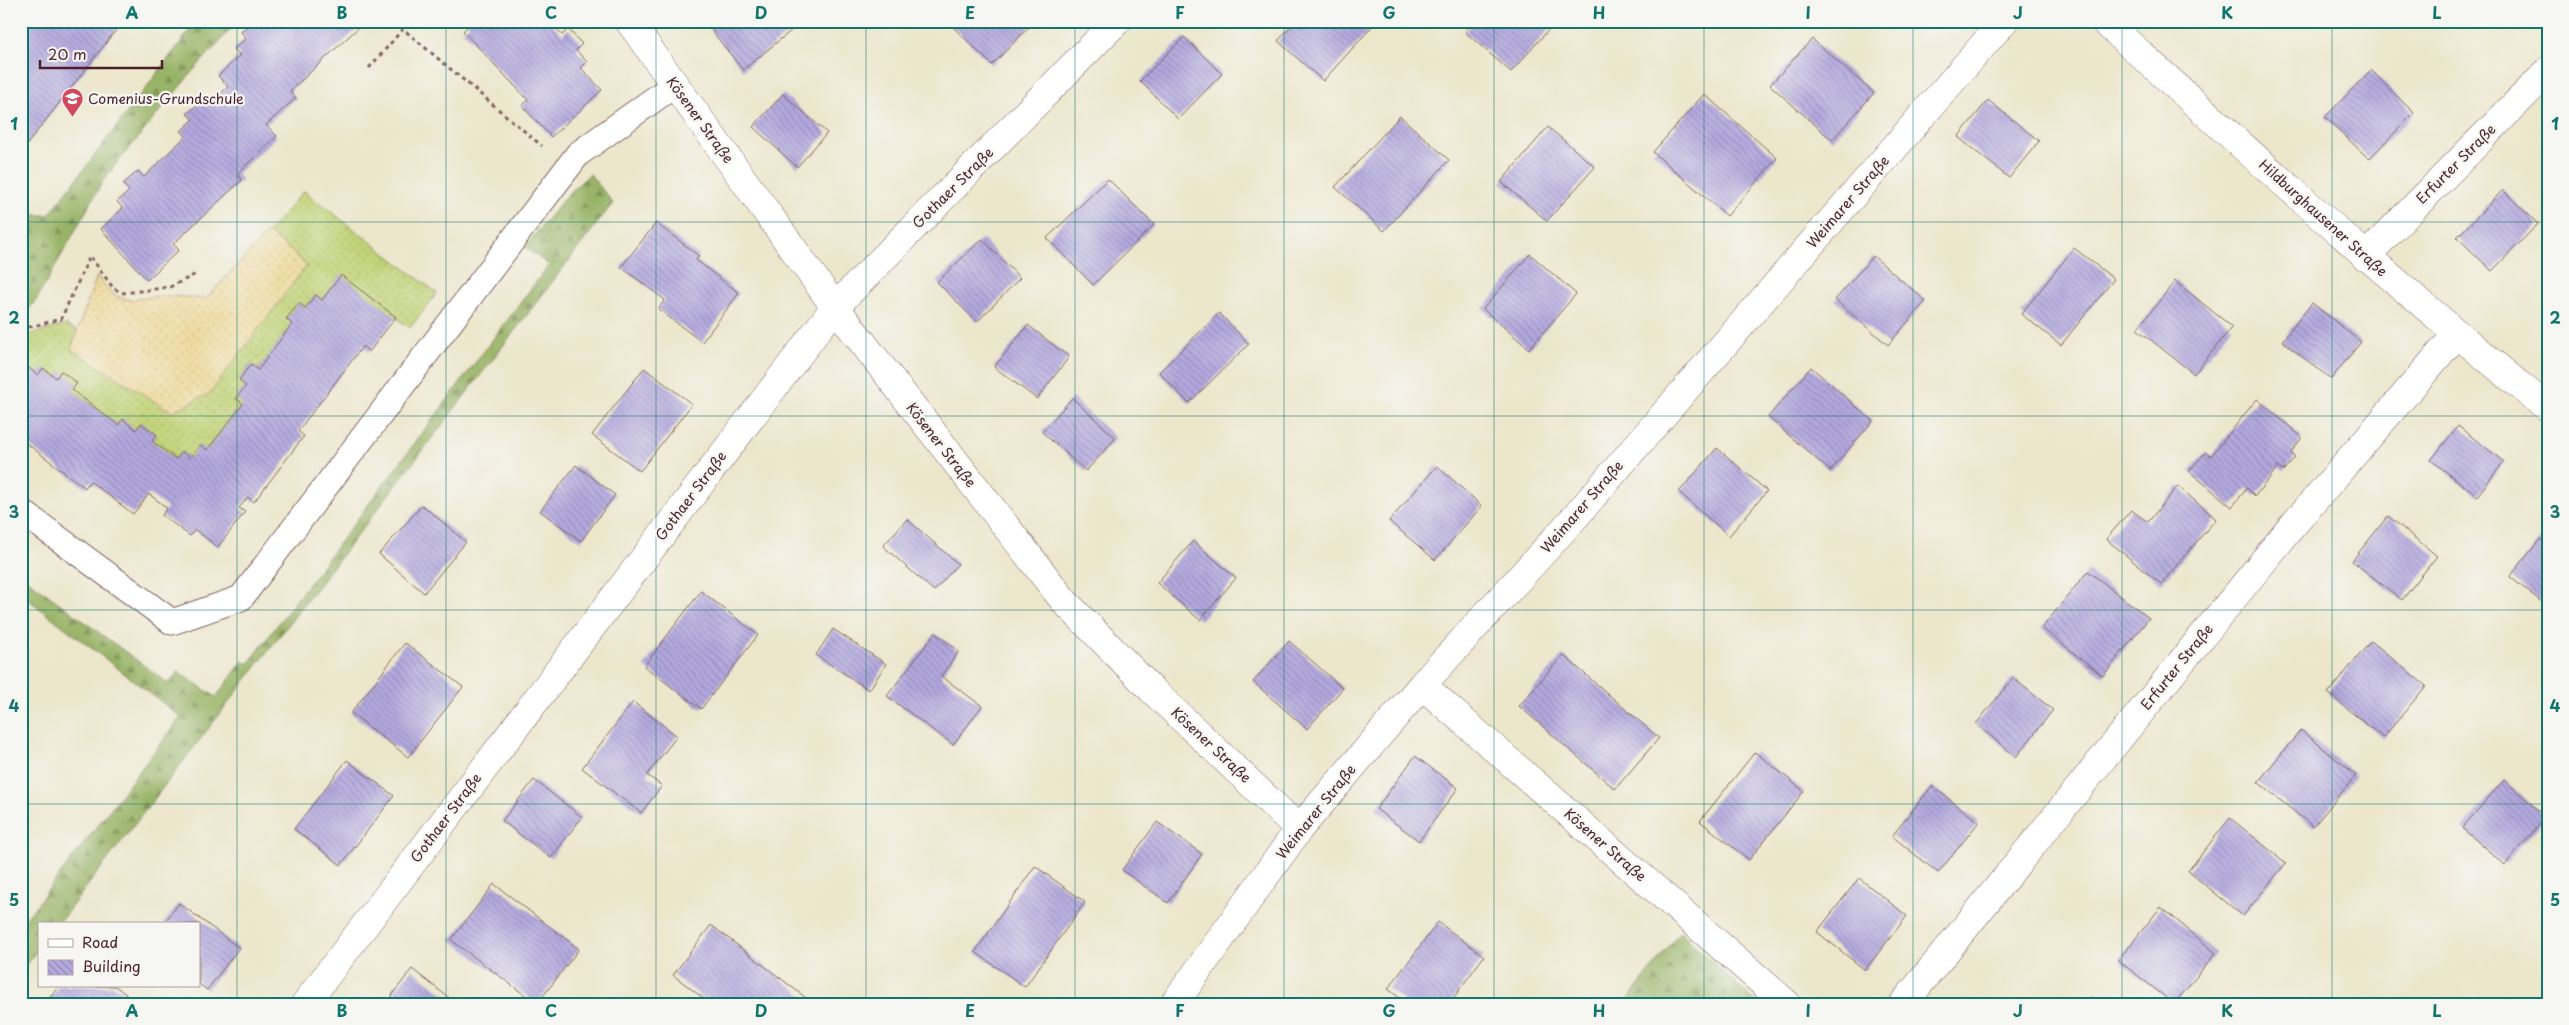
<svg xmlns="http://www.w3.org/2000/svg" width="2569" height="1025" viewBox="0 0 2569 1025" font-family="'Playpen Sans',sans-serif">
<defs>
<pattern id="grass-dots" width="8" height="8" patternUnits="userSpaceOnUse" patternTransform="scale(1.25)"><rect width="8" height="8" fill="#c0d275"/><path d="M2 2h.1M6 6h.1" fill="none" stroke="#a6b465" stroke-width="1.8" stroke-linecap="round"/></pattern>
<pattern id="forest-firs" width="22" height="20" patternUnits="userSpaceOnUse" patternTransform="scale(1.25)"><rect width="22" height="20" fill="#98b466"/><path d="M5 1l3.5 6h-7zM16 11l3.5 6h-7z" fill="#7e9254"/></pattern>
<pattern id="sand-dots" width="8" height="8" patternUnits="userSpaceOnUse" patternTransform="scale(1.25)"><rect width="8" height="8" fill="#eeda9e"/><path d="M2 2h.1M6 6h.1" fill="none" stroke="#cebb88" stroke-width="1.8" stroke-linecap="round"/></pattern>
<pattern id="building-back-hatch" width="6" height="6" patternUnits="userSpaceOnUse" patternTransform="scale(1.25)"><rect width="6" height="6" fill="#b2a9df"/><path d="M-1 5l2 2M0 0l6 6M5-1l2 2" fill="none" stroke="#9389b5"/></pattern>
</defs>
<rect width="100%" height="100%" fill="#f6f6f2"/>
<filter id="ink" filterUnits="userSpaceOnUse"><feTurbulence type="fractalNoise" baseFrequency=".02" numOctaves="2"/><feDisplacementMap in="SourceGraphic" scale="10" xChannelSelector="R" yChannelSelector="G"/><feConvolveMatrix kernelMatrix="1 2 1 2 8 2 1 2 1" color-interpolation-filters="sRGB"/></filter>
<filter id="wash" filterUnits="userSpaceOnUse"><feTurbulence type="fractalNoise" baseFrequency=".0096" numOctaves="4" result="noise"/><feDisplacementMap in="SourceGraphic" scale="20" xChannelSelector="R" yChannelSelector="G"/><feGaussianBlur stdDeviation="1.12" result="paint"/><feColorMatrix in="noise" values="0 0 0 0 0 0 0 0 0 0 0 0 0 0 0 0 0 1.4 0 .05"/><feComposite in="paint" operator="in"/></filter>
<g filter="url(#wash)">
<rect width="100%" height="100%" fill="#ece6cb"/>
<path fill="url(#grass-dots)" stroke="#857850" d="M304,191L437,293L410,328L341,276L322,300L315,295L305,308L298,303L287,318L292,324L258,370L251,364L239,380L246,386L236,398L243,404L207,450L190,458L182,452L176,459L152,441L157,435L141,423L136,430L123,419L118,425L72,390L76,383L61,372L56,378L43,368L38,375L21,362V337L66,325L77,331L71,349L307,265L268,232Z"/>
<path fill="url(#forest-firs)" stroke="#716a48" d="M197,21H238L192,72L104,179L37,299L21,319V215H49Z
M590,174L613,203L58,924H39V948L21,971V925L181,717L21,594V575L169,684L178,672L216,697L243,661L248,664L549,265L525,247L568,194Z
M1680,932L1758,1004H1625Z"/>
<path fill="url(#sand-dots)" stroke="#9c7c64" d="M268,232L307,265L210,393L172,412L71,349L97,276C122,311 130,297 166,296C179,296 193,298 206,299Z"/>
<g id="blocks">
<path fill="url(#building-back-hatch)" d="M21,21H123L21,152Z
M252,21H258L260,24L264,21H354L359,27L290,91L296,98L266,125L277,136L237,174L242,180L173,244L179,250L147,280L101,229L123,208L117,202L129,191L123,184L138,171L144,177L186,136L181,131L193,120L187,114L202,100L207,106L228,87L218,76L240,55L234,49L246,38L241,32Z
M466,21H550L562,35L568,29L582,44L576,50L587,62L581,68L602,90L551,137L522,106L528,100L463,31L469,25Z
M704,21H795L798,25L743,70Z
M956,21H1035L992,65L952,26Z
M1295,21H1377L1323,81L1278,41Z
M1474,21H1546L1552,26L1511,72L1465,32Z
M1184,37L1222,74L1178,119L1140,81Z
M1812,39L1874,93L1832,140L1770,85Z
M2371,70L2414,113L2369,159L2325,117Z
M783,94L827,133L797,167L753,127Z
M1704,94L1777,158L1727,216L1653,152Z
M1988,100L2039,141L2009,178L1958,137Z
M1400,116L1449,160L1384,231L1335,187Z
M1548,127L1595,167L1547,221L1501,182Z
M1108,179L1154,225L1093,285L1047,238Z
M2503,190L2538,224L2492,271L2457,237Z
M656,223L699,256L696,260L739,293L702,342L658,309L665,300L621,267Z
M982,239L1020,278L977,322L937,282Z
M2074,248L2114,279L2061,345L2021,314Z
M1530,254L1576,294L1529,349L1483,309Z
M1873,256L1926,301L1888,345L1835,300Z
M341,275L396,317L369,352L363,346L298,431L304,436L254,502L248,497L239,508L245,512L218,547L195,530L190,536L162,515L167,508L149,494L133,514L90,481L85,488L21,439V362L38,375L43,368L56,378L61,371L77,383L72,390L118,425L123,419L136,430L141,423L157,435L152,441L176,459L182,452L190,458L200,445L207,450L243,404L236,398L246,386L239,380L251,364L258,370L292,324L286,319L299,303L305,308L316,295L322,300Z
M2175,281L2232,327L2194,374L2137,329Z
M2312,303L2361,342L2331,379L2282,341Z
M1219,313L1249,344L1189,403L1159,372Z
M1028,325L1069,357L1037,399L994,367Z
M1811,367L1873,421L1830,471L1768,417Z
M644,368L692,404L640,471L592,435Z
M1072,398L1116,438L1086,471L1042,432Z
M2257,399L2302,437L2291,453L2295,457L2283,471L2278,467L2255,496L2247,488L2232,507L2189,471L2206,452L2211,456Z
M2458,426L2504,462L2477,496L2431,460Z
M1717,448L1767,491L1729,536L1679,492Z
M576,465L615,495L581,541L540,511Z
M1437,466L1482,506L1435,560L1389,521Z
M2178,486L2216,519L2161,584L2106,539L2131,510L2148,522Z
M422,505L466,542L424,593L379,554Z
M2388,516L2437,556L2402,600L2352,561Z
M907,519L958,564L934,591L883,546Z
M2540,539L2548,545V607L2510,577Z
M1193,541L1236,578L1200,620L1157,583Z
M2088,571L2149,618L2103,676L2042,628Z
M701,591L758,635L701,709L644,666Z
M833,629L886,664L869,690L816,655Z
M935,633L959,651L941,676L982,706L953,745L887,696Z
M1289,641L1343,688L1307,729L1253,682Z
M2371,641L2426,686L2383,738L2328,693Z
M405,643L463,687L408,757L351,713Z
M1563,655L1659,738L1615,789L1519,706Z
M2013,678L2053,710L2016,757L1976,724Z
M633,702L677,736L647,775L662,786L641,813L582,768Z
M2301,730L2356,775L2313,827L2258,782Z
M1755,752L1804,791L1749,860L1700,821Z
M1415,756L1458,788L1419,841L1376,809Z
M347,760L394,796L341,865L294,829Z
M534,780L582,817L551,858L502,821Z
M2504,780L2546,817L2505,865L2462,828Z
M1932,786L1979,822L1938,873L1892,836Z
M2230,818L2286,863L2243,916L2188,871Z
M1157,822L1202,854L1168,903L1122,870Z
M1035,866L1085,902L1025,987L975,952Z
M1859,878L1907,916L1865,970L1817,932Z
M494,884L579,949L537,1004L451,940Z
M179,903L239,948L207,990L199,984V924H163Z
M2161,907L2216,953L2174,1004L2118,960Z
M1438,922L1484,956L1449,1004H1408L1388,989Z
M711,925L814,1004H711L673,975Z
M412,969L457,1004H385Z
M59,986H115L126,994L119,1004H45Z
M2091,997L2100,1004H2085Z"/>
</g>
</g>
<g filter="url(#ink)">
<use href="#blocks" fill-opacity="0" stroke="#836563" stroke-width="1"/>
<g fill="none" stroke-linecap="round" stroke-linejoin="round">
<defs>
<path id="lane" d="M21,511L172,622L241,598L578,154L674,85"/>
<path id="street" d="M629,21L835,307L1064,601L1152,690L1299,829
M2104,21C2250,153 2394,285 2548,408
M2365,257L2548,71
M1422,685L1787,1004
M305,1004L835,307L1117,21
M1174,1004L1299,829L1422,685L1575,517L2004,21
M1903,1004L2288,531L2456,335"/>
</defs>
<use href="#lane" stroke="#836563" stroke-width="27"/>
<use href="#street" stroke="#836563" stroke-width="29"/>
<path stroke="#836563" stroke-width="3" stroke-dasharray="4 4" stroke-linecap="butt" d="M369,68L403,29L542,146
M21,329L61,319L90,256L114,289L124,293L170,287L196,274"/>
<use href="#lane" stroke="#fff" stroke-width="25"/>
<use href="#street" stroke="#fff" stroke-width="28"/>
</g>
</g>
<path fill="none" stroke="#0f766e" stroke-width="1" stroke-opacity="0.55" d="M237,21V1004M446,21V1004M656,21V1004M866,21V1004M1075,21V1004M1284,21V1004M1494,21V1004M1704,21V1004M1913,21V1004M2122,21V1004M2332,21V1004M21,222H2548M21,416H2548M21,610H2548M21,804H2548"/>
<defs>
<symbol id="school-pin" viewBox="-11 -11 22 30"><path d="M0 17L-7.5 6A9.5 9.5 0 1 1 7.5 6Z" fill="#d1495b" stroke="#f6f6f2"/><path d="M0-5L7-2L0 1L-7-2ZM-4 1L0 2.5L4 1V4Q0 6-4 4Z" fill="#fff"/></symbol>
</defs>
<g fill-rule="evenodd">
<use href="#school-pin" x="60" y="86" width="25" height="34"/>
</g>
<g text-anchor="middle" stroke-width="4.5" stroke-linejoin="round" paint-order="stroke">
<g font-size="14" fill="#4a1f2b" stroke="#f6f6f2" text-anchor="start">
<text x="88" y="104">Comenius-Grundschule</text>
</g>
<g font-size="14" fill="#4a1f2b" stroke="#f6f6f2">
<text transform="translate(700 120) rotate(54)" y="5">Kösener Straße</text>
<text transform="translate(2456 164) rotate(-45)" y="5">Erfurter Straße</text>
<text transform="translate(953 188) rotate(-45)" y="5">Gothaer Straße</text>
<text transform="translate(1848 202) rotate(-49)" y="5">Weimarer Straße</text>
<text transform="translate(2323 218) rotate(42)" y="5">Hildburghausener Straße</text>
<text transform="translate(941 445) rotate(52)" y="5">Kösener Straße</text>
<text transform="translate(691 496) rotate(-53)" y="5">Gothaer Straße</text>
<text transform="translate(1582 507) rotate(-49)" y="5">Weimarer Straße</text>
<text transform="translate(2177 667) rotate(-51)" y="5">Erfurter Straße</text>
<text transform="translate(1211 745) rotate(43)" y="5">Kösener Straße</text>
<text transform="translate(1316 812) rotate(-51)" y="5">Weimarer Straße</text>
<text transform="translate(446 818) rotate(-53)" y="5">Gothaer Straße</text>
<text transform="translate(1605 845) rotate(41)" y="5">Kösener Straße</text>
</g>
</g>
<rect width="2569" height="1025" fill="none" stroke="#f6f6f2" stroke-width="55"/>
<rect x="38" y="922" width="162" height="65" fill="#f6f6f2" stroke="#b1a0a2"/>
<rect x="48" y="939" width="25" height="8" fill="#ffffff" stroke="#b1a0a2"/>
<text x="82" y="948" font-size="15" fill="#4a1f2b">Road</text>
<rect x="48" y="960" width="25" height="15" fill="url(#building-back-hatch)" stroke="#b1a0a2"/>
<text x="82" y="972" font-size="15" fill="#4a1f2b">Building</text>
<path d="M40 60v8h122v-8" fill="none" stroke="#4a1f2b" stroke-width="2.5"/>
<text x="48" y="60" font-size="15" fill="#4a1f2b" stroke="#f6f6f2" stroke-width="4" paint-order="stroke">20 m</text>
<rect x="28" y="28" width="2514" height="970" fill="none" stroke="#0f766e" stroke-width="2"/>
<g font-size="16" text-anchor="middle" font-weight="bold" fill="#0f766e">
<text x="132" y="19">A</text>
<text x="342" y="19">B</text>
<text x="551" y="19">C</text>
<text x="761" y="19">D</text>
<text x="970" y="19">E</text>
<text x="1180" y="19">F</text>
<text x="1389" y="19">G</text>
<text x="1599" y="19">H</text>
<text x="1808" y="19">I</text>
<text x="2018" y="19">J</text>
<text x="2227" y="19">K</text>
<text x="2437" y="19">L</text>
<text x="14" y="130">1</text>
<text x="2555" y="130">1</text>
<text x="14" y="324">2</text>
<text x="2555" y="324">2</text>
<text x="14" y="518">3</text>
<text x="2555" y="518">3</text>
<text x="14" y="712">4</text>
<text x="2555" y="712">4</text>
<text x="14" y="906">5</text>
<text x="2555" y="906">5</text>
<text x="132" y="1017">A</text>
<text x="342" y="1017">B</text>
<text x="551" y="1017">C</text>
<text x="761" y="1017">D</text>
<text x="970" y="1017">E</text>
<text x="1180" y="1017">F</text>
<text x="1389" y="1017">G</text>
<text x="1599" y="1017">H</text>
<text x="1808" y="1017">I</text>
<text x="2018" y="1017">J</text>
<text x="2227" y="1017">K</text>
<text x="2437" y="1017">L</text>
</g>
</svg>
